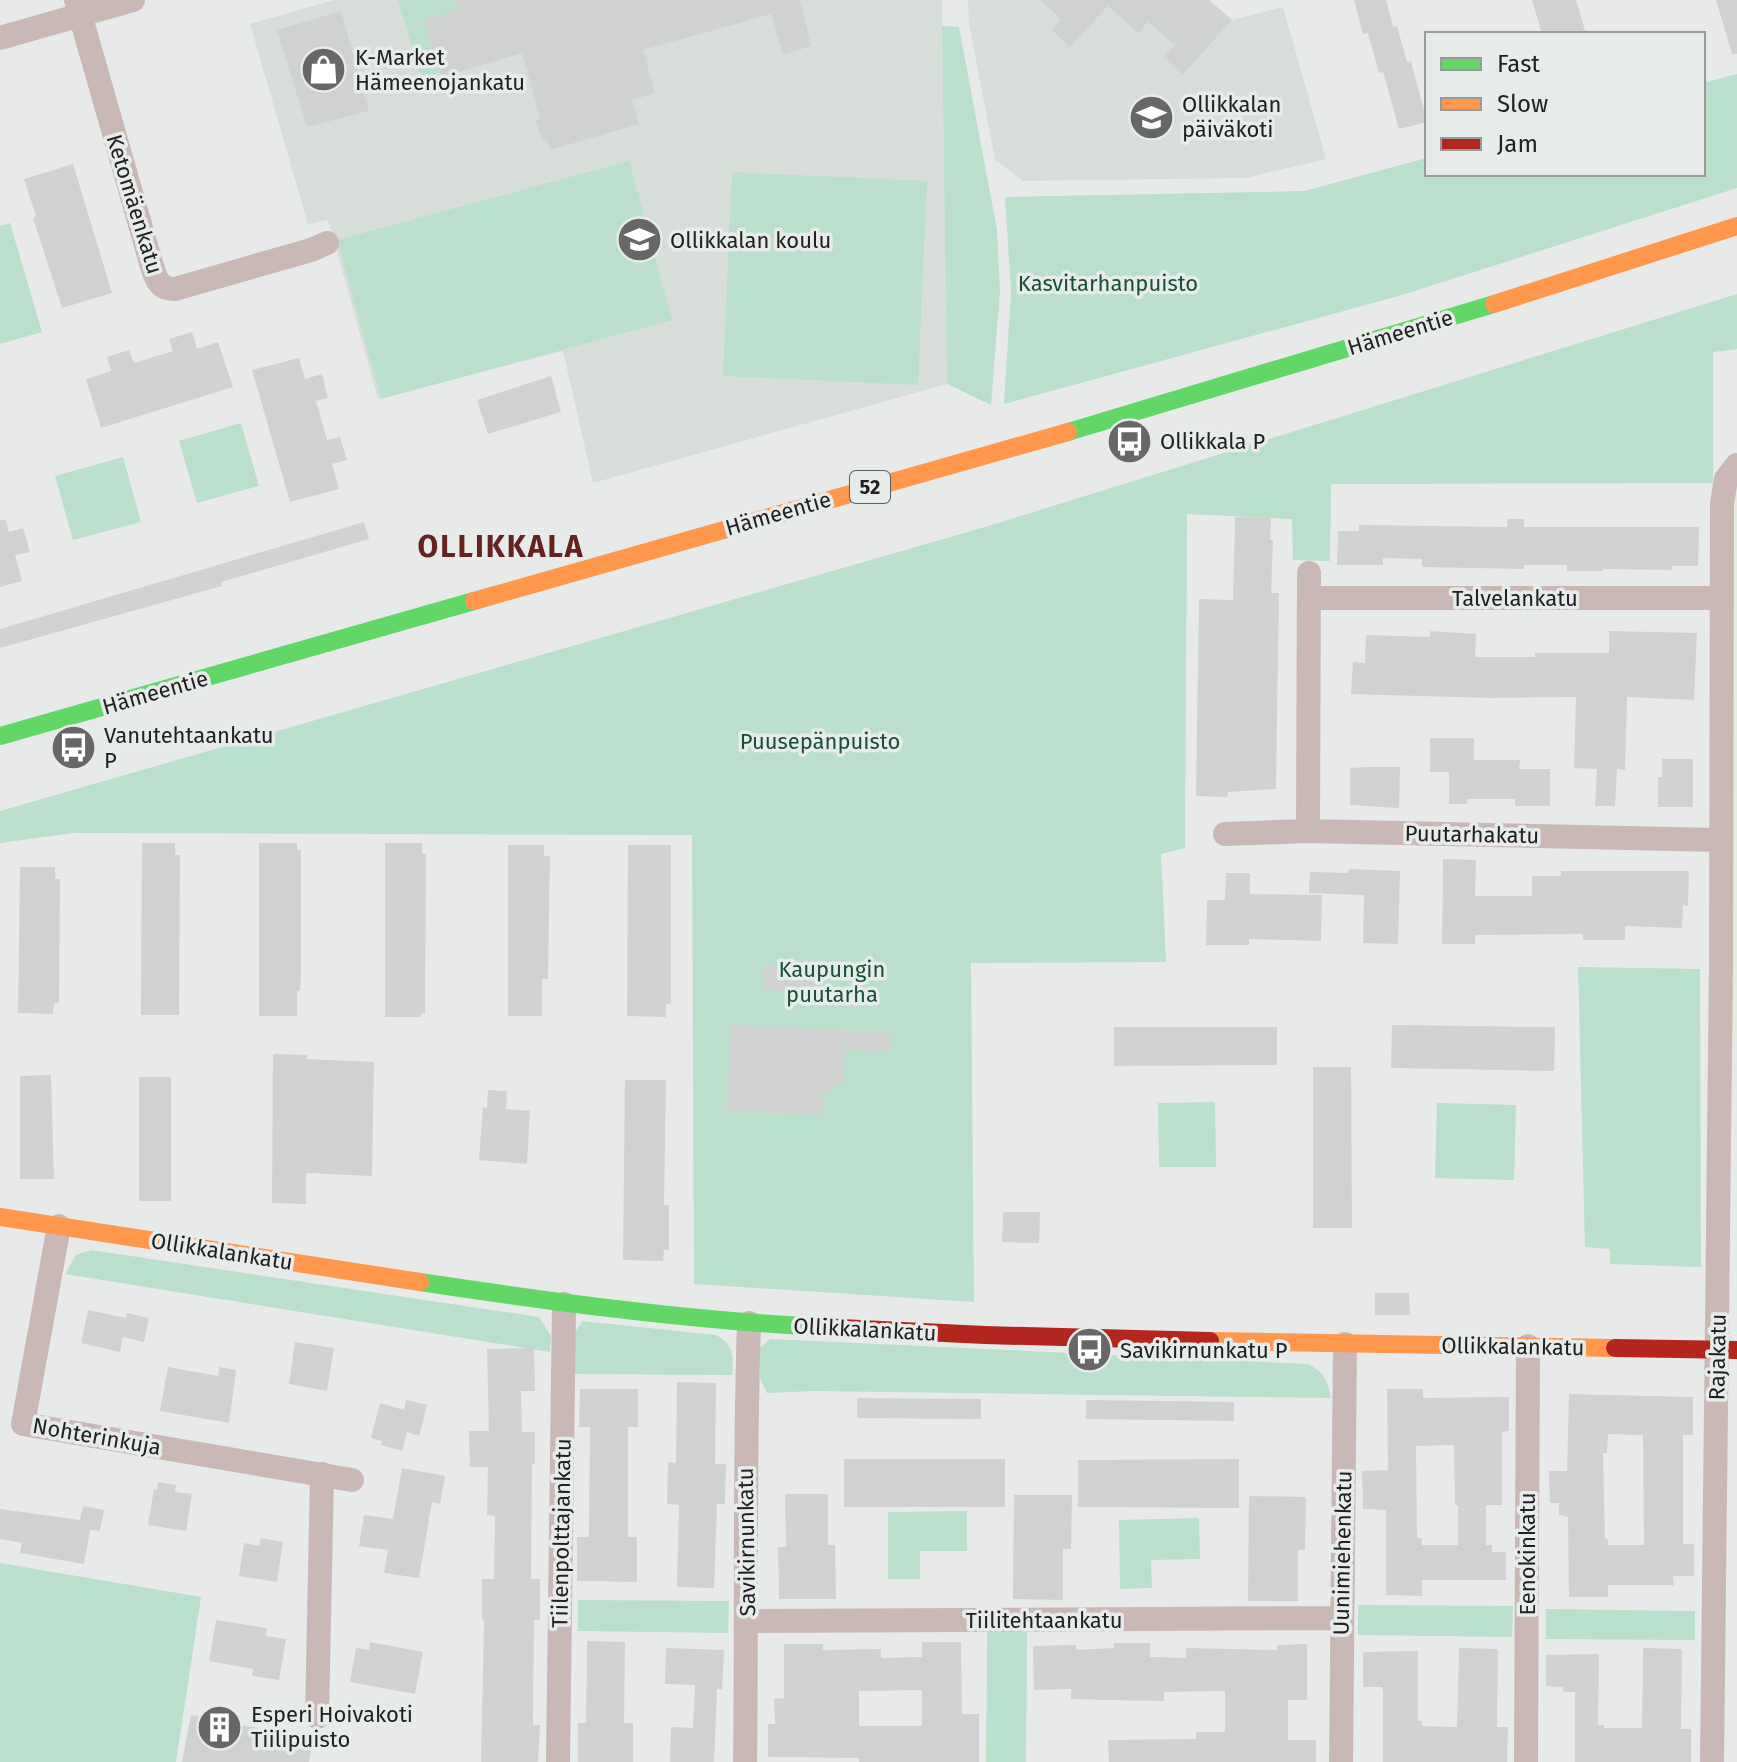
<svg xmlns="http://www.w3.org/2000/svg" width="1737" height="1762" viewBox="0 0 1737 1762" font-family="'Fira Sans',sans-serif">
<rect width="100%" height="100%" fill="#e8eae9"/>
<path fill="#d7deda" d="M334,0H942L947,384L593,483L563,351L378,399L328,220L308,224L250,24Z
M968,0H1046L1044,3L1061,19L1051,30L1070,47L1113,0L1148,22L1174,45L1163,57L1183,75L1232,20L1283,7L1326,159L1246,178L1023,181L995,160L969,24Z"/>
<path fill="#badfcc" d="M398,0H456L458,10L425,21L439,73L422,79Z
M942,26L959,27L997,230L1000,291L991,405L947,384Z
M1737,74V188L1402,295L1004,404L1011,291L1005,197L1304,191L1427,158V174H1703V83Z
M629,161L672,320L381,399L337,240Z
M732,172L927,181L918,385L723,376Z
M10,223L42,332L0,344V226Z
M1737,294V349L1713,352V483L1331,484L1330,561L1293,560L1292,519L1187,514L1185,848L1161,854L1166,962L971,963L974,1302L694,1284L692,835L73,833L0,843V811L985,527Z
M241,423L259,486L197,503L179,441Z
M123,457L141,522L73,540L55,476Z
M1578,967L1700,969L1701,1267L1610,1264V1249L1585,1247Z
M1215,1102L1216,1167H1159L1158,1103Z
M1437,1103L1516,1105L1514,1180L1435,1178Z
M91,1250L539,1317L551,1336L550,1352L65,1274L76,1255Z
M582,1321L716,1335C734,1344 734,1357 732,1375L575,1374L573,1336Z
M770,1339L1308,1364C1324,1372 1328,1381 1331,1398L813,1391L767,1393L760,1379V1348Z
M967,1511V1551H920V1579H888V1512Z
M1199,1518L1200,1559L1151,1560L1152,1588L1120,1589L1119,1520Z
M0,1563L201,1597L176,1762H0Z
M578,1600L729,1601L728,1633L578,1631Z
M1358,1605L1513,1606L1512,1637L1358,1635Z
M1546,1609L1695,1611V1640L1546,1639Z
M987,1632H1027L1026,1762H986Z"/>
<path fill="#d0d2d1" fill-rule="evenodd" d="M455,0H800L811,46L783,55L771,14L643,50L655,93L632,100L639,124L550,150L547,139L542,141L536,120L540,118L522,53L441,77L424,20L458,10Z
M1040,0H1209L1232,20L1183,75L1163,57L1174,45L1148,22L1138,33L1108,6L1070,47L1051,30L1061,19Z
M1354,0H1386L1393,27L1397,26L1407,62L1411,61L1427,122L1399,129L1383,72L1379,73L1368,33L1363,34Z
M1532,0H1576L1586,34H1542Z
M1716,0H1737V54H1732Z
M341,11L369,111L307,127L277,30Z
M73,164L112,293L62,308L33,218L36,216L24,179Z
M192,332L197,349L218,342L233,387L101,428L86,379L111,371L107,357L129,350L134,363L173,351L169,339Z
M299,358L305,379L322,374L328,398L316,401L327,440L340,437L347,460L332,464L339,489L290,502L252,370Z
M551,376L561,412L488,434L477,400Z
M1235,517L1271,518L1270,540H1273L1271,593H1279L1276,789L1228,792L1227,797L1196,796L1199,599L1233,600Z
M1507,519H1524V527H1699L1698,566H1672V570L1603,569V571H1567V565H1524V569L1422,567V559L1383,558V565H1337L1338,531H1359V525L1507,527Z
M0,520H6L9,532L23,528L30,552L15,555L22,581L0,587Z
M364,522L369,539L221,582L222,586L0,648V629Z
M1430,631L1476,634L1475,657H1535V653H1609V631L1697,633L1694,700L1627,697L1625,770L1617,769L1615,806H1595L1597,769L1574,768L1576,697L1490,698L1351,694L1353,662L1365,663L1366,635L1430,637Z
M1430,738H1474V760H1520L1519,769H1550V806H1515V799H1467V804H1449V772H1430Z
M1662,759H1693V807H1658V777H1662Z
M1368,767H1400L1399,808L1350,805V768Z
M142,843H175V855H180L179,1015H141Z
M259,843H297V850H301V976L300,991H297V1016H259Z
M385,843H422V854H426L425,1014L421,1013V1017H385Z
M508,845H544V856H550L548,979H542V1016H508Z
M628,845H671V1004H666V1017L627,1016Z
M1443,859L1476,860L1475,896H1532V876H1561V871H1689L1688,906L1683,905L1682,928L1625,926V940H1583V934L1475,935V944H1442Z
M20,867H55V879H60L59,1003H54L53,1014L18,1013Z
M1349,869L1400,871L1398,944L1363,943L1364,895L1309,893L1310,872L1348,873Z
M1226,873H1250V894L1322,895L1321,941L1249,939V945H1206L1207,900H1225Z
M764,965L818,967L817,992L763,990Z
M730,1025L892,1033L890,1052L845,1049L843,1084H835L834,1092H823L822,1115L726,1111L728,1091Z
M1392,1025L1555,1027L1554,1071L1391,1068Z
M1114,1027H1277V1065L1114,1066Z
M273,1054L307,1055V1059L374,1062L372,1176L306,1173V1204L272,1203Z
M1313,1067H1351L1352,1228H1313Z
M51,1075L54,1179H20V1076Z
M139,1077H171V1201H139Z
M625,1080H666L664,1205H669V1250H664L663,1261L623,1260Z
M488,1090L507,1091L506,1109L530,1111L527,1164L479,1160L483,1107L487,1108Z
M1003,1212H1040L1039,1243L1002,1242Z
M1375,1293H1409L1410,1315H1375Z
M88,1310L126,1318L127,1313L149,1318L144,1342L123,1337L120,1352L81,1343Z
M295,1342L334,1348L327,1391L289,1384Z
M534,1348L535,1391H521L522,1432H535V1464H532L531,1579H540V1620H534L533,1725H540L538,1762H481L484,1620L482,1619V1579H494L495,1516L487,1515L488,1467H470L469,1431H489L487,1349Z
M168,1367L218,1376L219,1367L236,1370L229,1423L160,1411Z
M677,1382L716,1383L715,1464H726L725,1504H717L714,1588L677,1587L679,1505L667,1504L668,1462L676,1463Z
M580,1389H638V1427H628V1537H637V1582L577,1581V1537H589L590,1427H579Z
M1387,1389H1423V1398L1509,1397V1431L1502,1432V1505H1486V1545H1492V1552H1506V1580H1422V1596L1386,1595V1510L1363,1509L1362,1471L1388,1470ZM1454,1445L1455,1505H1458V1545H1422V1538H1417L1416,1446Z
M1569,1394L1693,1397V1435H1683V1544H1694V1576H1673L1674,1585H1608V1597H1569L1568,1517L1559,1515V1503H1550L1549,1471H1567ZM1608,1434L1643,1435L1644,1545H1608V1539H1605L1603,1453H1607Z
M857,1398L981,1399V1419L857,1418Z
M406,1400L427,1405L419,1436L407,1432L402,1451L381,1445L382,1441L371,1438L380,1403L404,1410Z
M1086,1400L1234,1402V1421L1086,1419Z
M844,1459H1005V1507H844Z
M1239,1459V1508L1078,1507V1460Z
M402,1468L445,1476L440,1504L432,1502L419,1578L384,1573L388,1550L359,1546L364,1515L393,1519Z
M158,1482L176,1485L175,1492L192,1494L186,1531L148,1525L154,1489L157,1490Z
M785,1494H828V1545H835L836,1599H779L778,1547H786Z
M1014,1495H1072L1071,1549H1063V1600L1013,1599Z
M1249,1496L1306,1497L1305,1550H1298V1601H1248Z
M83,1506L104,1510L100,1531L90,1530L84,1564L20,1553L22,1543L0,1539V1509L80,1520Z
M261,1538L283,1542L277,1582L239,1576L244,1543L259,1546Z
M216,1620L267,1628L266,1636L286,1639L279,1680L252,1676L253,1669L209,1661Z
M587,1641L625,1642L624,1723H633V1762H578V1723H586Z
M370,1642L423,1652L415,1694L350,1682L356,1648L369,1650Z
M922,1642H961L962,1714H979V1762H859V1758L768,1757V1724H775L774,1699L784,1698V1644H823V1650L881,1649V1658L922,1657ZM922,1690V1726H859V1691Z
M1114,1643H1150V1657L1186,1658V1648L1277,1650V1645L1307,1644V1700H1288V1740H1316V1762H1109L1108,1740L1196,1739V1732H1225V1691L1164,1692V1701L1108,1700L1071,1699V1689L1034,1690L1033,1646L1076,1645V1650L1114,1648Z
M666,1648L724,1650L722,1689H717L714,1762H670L671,1727L693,1728L695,1685L665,1684Z
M1459,1648L1498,1649L1497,1727H1508L1507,1762H1383V1692L1382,1687H1363V1652L1418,1651V1721H1422V1726L1457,1727Z
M1643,1648L1682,1649L1681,1729H1691V1762H1575V1692H1563V1687L1546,1686V1655L1599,1654L1598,1725H1604V1728H1642Z
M191,1715L313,1739L309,1762H182Z"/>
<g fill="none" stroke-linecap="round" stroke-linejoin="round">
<path stroke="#c9b8b6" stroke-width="24" d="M76,0L151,263C155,276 158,290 175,289L311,250L327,243
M0,38L133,0
M1309,598H1722
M1308,831L1309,573
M1225,834L1308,831L1719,840
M59,1226L23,1424L352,1480
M747,1621L1341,1618
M317,1717L322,1474
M558,1762L564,1304
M745,1762C747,1616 744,1469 749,1323
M1341,1762L1345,1344
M1526,1762L1528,1346
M1712,1762L1721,967L1722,504L1726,479L1737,465"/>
<path stroke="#63d668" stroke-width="18" d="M1068,432L1494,304
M0,736L474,601
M420,1282C553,1302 686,1320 820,1327"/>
<path stroke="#ff974d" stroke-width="18" d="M1494,304L1737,226
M474,601L1068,432
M0,1217L420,1282
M1210,1341L1615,1348"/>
<path stroke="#b3261e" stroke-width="18" d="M820,1327L985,1335L1210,1341
M1615,1348L1737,1350"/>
</g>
<defs>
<symbol id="shop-disc" viewBox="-11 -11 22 22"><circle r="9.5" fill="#666766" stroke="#e7ebe9"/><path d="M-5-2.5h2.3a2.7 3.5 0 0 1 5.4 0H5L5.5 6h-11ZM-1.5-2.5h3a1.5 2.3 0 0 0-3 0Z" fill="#fff"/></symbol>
<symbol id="school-disc" viewBox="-11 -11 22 22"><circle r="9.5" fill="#666766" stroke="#e7ebe9"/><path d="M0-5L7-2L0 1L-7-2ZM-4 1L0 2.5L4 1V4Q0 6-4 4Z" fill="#fff"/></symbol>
<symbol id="bus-disc" viewBox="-11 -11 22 22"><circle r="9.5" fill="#666766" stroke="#e7ebe9"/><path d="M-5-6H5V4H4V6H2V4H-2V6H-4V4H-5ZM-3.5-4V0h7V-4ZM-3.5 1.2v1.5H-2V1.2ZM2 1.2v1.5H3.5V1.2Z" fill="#fff"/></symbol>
<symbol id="building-disc" viewBox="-11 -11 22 22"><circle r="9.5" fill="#666766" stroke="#e7ebe9"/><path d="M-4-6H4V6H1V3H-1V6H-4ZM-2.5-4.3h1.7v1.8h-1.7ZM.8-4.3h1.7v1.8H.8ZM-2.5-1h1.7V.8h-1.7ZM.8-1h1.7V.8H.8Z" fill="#fff"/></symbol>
</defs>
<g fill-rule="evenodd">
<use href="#shop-disc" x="298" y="44" width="51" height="51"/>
<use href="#school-disc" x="1126" y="92" width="51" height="51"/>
<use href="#school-disc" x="614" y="214" width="51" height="51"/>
<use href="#bus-disc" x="1104" y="416" width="51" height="51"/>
<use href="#bus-disc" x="48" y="722" width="51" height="51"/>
<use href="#bus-disc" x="1064" y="1324" width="51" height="51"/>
<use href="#building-disc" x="194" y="1702" width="51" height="51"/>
</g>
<g text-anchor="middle" stroke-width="7" stroke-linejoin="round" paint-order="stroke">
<rect fill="#e7ebe9" stroke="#5c5e5c" stroke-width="2" x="850" y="471" width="40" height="32" rx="6"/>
<g font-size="20" font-weight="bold" fill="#202120">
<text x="870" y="494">52</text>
</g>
<g font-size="22" fill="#202120" stroke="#e7ebe9" text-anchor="start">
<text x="355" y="65">K-Market<tspan x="355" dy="25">Hämeenojankatu</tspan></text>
<text x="1182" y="112">Ollikkalan<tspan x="1182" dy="25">päiväkoti</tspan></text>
<text x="670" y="248">Ollikkalan koulu</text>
<text x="1160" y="449">Ollikkala P</text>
<text x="104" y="743">Vanutehtaankatu<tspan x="104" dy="25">P</tspan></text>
<text x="1120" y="1358">Savikirnunkatu P</text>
<text x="251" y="1722">Esperi Hoivakoti<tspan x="251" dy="25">Tiilipuisto</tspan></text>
</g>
<g font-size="22" fill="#202120" stroke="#e7ebe9">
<text transform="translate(135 204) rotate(73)" y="8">Ketomäenkatu</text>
<text transform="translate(1400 332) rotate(-17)" y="8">Hämeentie</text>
<text transform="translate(778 513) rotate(-16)" y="8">Hämeentie</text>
<text x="1515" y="606">Talvelankatu</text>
<text transform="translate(155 692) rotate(-16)" y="8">Hämeentie</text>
<text transform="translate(1472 834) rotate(1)" y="8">Puutarhakatu</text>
<text transform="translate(222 1251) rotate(9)" y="8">Ollikkalankatu</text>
<text transform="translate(865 1329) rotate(3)" y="8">Ollikkalankatu</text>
<text transform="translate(1513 1346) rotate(1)" y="8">Ollikkalankatu</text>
<text transform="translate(1717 1357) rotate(-89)" y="8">Rajakatu</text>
<text transform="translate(97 1436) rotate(10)" y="8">Nohterinkuja</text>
<text transform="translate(561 1533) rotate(-89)" y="8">Tiilenpolttajankatu</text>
<text transform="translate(746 1542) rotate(-91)" y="8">Savikirnunkatu</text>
<text transform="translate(1342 1553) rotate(-89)" y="8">Uunimiehenkatu</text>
<text transform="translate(1527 1554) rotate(-90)" y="8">Eenokinkatu</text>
<text x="1044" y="1628">Tiilitehtaankatu</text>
</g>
<g font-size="22" fill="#145138" stroke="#e7ebe9">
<text x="1108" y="291">Kasvitarhanpuisto</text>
<text x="820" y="749">Puusepänpuisto</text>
<text x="832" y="977">Kaupungin<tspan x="832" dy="25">puutarha</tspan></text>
</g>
<g font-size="30" font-weight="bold" letter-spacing="2" fill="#662120" stroke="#e7ebe9">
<text x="501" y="557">OLLIKKALA</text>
</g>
</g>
<rect x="1425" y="32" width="280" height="144" fill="#e7ebe9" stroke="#979a99" stroke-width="2"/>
<rect x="1441" y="58" width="40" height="12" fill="#63d668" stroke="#979a99" stroke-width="2"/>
<text x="1497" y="72" font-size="24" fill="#202120">Fast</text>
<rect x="1441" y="98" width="40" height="12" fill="#ff974d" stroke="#979a99" stroke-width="2"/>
<text x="1497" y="112" font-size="24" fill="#202120">Slow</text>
<rect x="1441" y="138" width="40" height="12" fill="#b3261e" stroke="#979a99" stroke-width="2"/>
<text x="1497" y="152" font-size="24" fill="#202120">Jam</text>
</svg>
